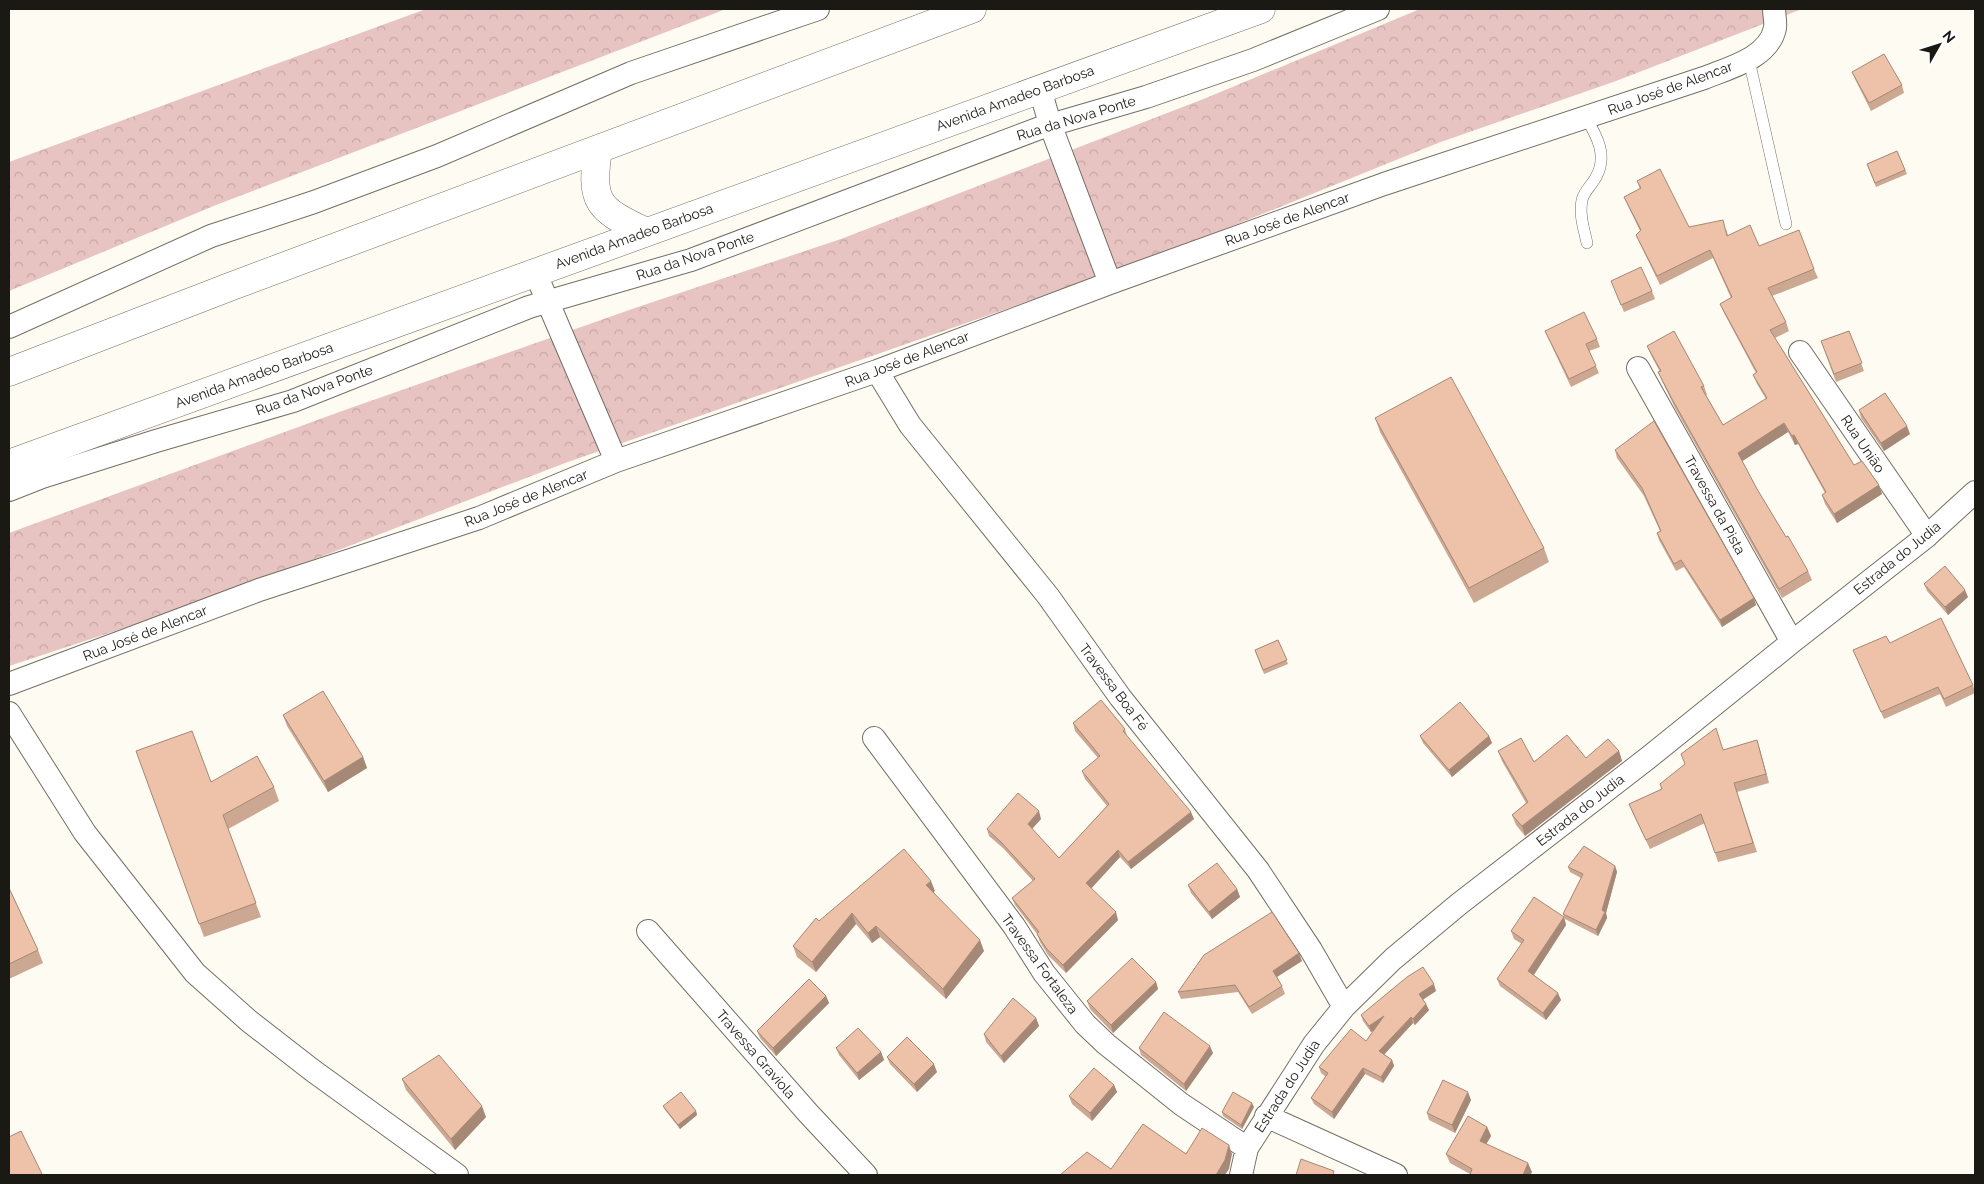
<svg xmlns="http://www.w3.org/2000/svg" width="1984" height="1184" viewBox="0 0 1984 1184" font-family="Raleway,sans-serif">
<defs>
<pattern id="park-crowns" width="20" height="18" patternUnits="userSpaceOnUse" patternTransform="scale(1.25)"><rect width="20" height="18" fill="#e7c3c2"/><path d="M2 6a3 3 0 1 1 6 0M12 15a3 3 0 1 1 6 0" fill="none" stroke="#c6a7a6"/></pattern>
</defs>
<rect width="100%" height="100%" fill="#fefbf3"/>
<path fill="url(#park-crowns)" d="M426,9H726L216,205L9,291V162Z
M1420,9H1802L1616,81L1438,143L1161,255L565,463L203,602L9,666V533L342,411L635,308L841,239L1206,98Z"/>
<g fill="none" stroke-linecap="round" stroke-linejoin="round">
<defs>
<path id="lane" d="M1749,60L1786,224
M1586,118C1597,136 1608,156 1596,177C1592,185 1584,191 1582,200C1579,215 1584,229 1587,243"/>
<path id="street" d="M1040,89L1050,124L1110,283
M535,272L616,461
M9,327L211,236L314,202L437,156L631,73L818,9
M1800,352L1927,536
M1638,368L1792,642
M877,371L910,425L1048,596L1120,697L1258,870L1311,950L1344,1007
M9,490L42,477L156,441L293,401L529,307L691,260L1040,128L1146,97L1253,60L1378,9
M9,684L259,590L479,518L616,461L877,371L1110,283L1384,184L1704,78C1729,68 1769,58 1775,28C1776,22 1774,15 1774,9
M9,713L85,833L195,973L249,1021L312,1070L457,1175
M874,738L1014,926L1044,973L1085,1024L1106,1044L1181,1104L1247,1148
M648,931L808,1113L866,1175
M1266,1116L1396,1175
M1241,1175L1247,1148L1314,1044L1344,1007L1393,959L1459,904L1648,758L1792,642L1927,536L1975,492"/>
<path id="primary" d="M598,149C590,203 598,209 644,231
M9,372L232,286L972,9
M9,464L1261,9"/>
</defs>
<use href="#lane" stroke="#746f64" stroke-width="12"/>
<use href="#street" stroke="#746f64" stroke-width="24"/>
<use href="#primary" stroke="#746f64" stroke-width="29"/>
<use href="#lane" stroke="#fff" stroke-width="11"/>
<use href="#street" stroke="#fff" stroke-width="22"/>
<use href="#primary" stroke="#fff" stroke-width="28"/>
</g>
<path fill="#cca791" d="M1852,72L1902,85L1904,93L1871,111L1855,79Z
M1897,151L1907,174L1876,187L1867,164Z
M1637,181L1689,227L1726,229L1728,235L1759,246L1814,269L1818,278L1772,296L1786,322L1789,331L1775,338L1854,465L1879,485L1882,494L1837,523L1825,504L1822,495L1825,493L1798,444L1795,445L1788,432L1742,461L1757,489L1786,537L1808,571L1812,580L1782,598L1675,408L1662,381L1658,372H1660L1651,355L1647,346L1704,386L1707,395H1706L1723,425L1766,399L1757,384L1753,375L1756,373L1724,313L1720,304L1731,298L1713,258L1660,285L1640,244L1636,235L1640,231L1628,206L1624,197L1640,189Z
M1611,281L1652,291L1655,299L1624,312Z
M1545,331L1597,339L1600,347L1589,351L1599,373L1571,387L1548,338Z
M1849,331L1864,371L1836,382L1821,341Z
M1859,410L1910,434L1884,451L1861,418Z
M1375,418L1544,548L1549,562L1474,603L1380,432Z
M1615,450L1756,605L1722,627L1684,567L1676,571L1659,540L1657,533L1660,531L1644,496L1617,458Z
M1924,584L1968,597L1948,615L1927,591Z
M1278,640L1288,664L1264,674L1255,650Z
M1890,643L1973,685L1975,693L1946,707L1940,694L1884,719L1853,650Z
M283,715L363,757L367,768L328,792L287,726Z
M1073,723L1125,729L1127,736L1194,819L1131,869L1120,857L1091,888L1118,920L1066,973L1048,955L1040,942L1037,934L1015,905L1012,898L1033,881L1003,848L989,836L987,829L1041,819L1032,829L1059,858L1107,806L1085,779L1082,771L1098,758L1075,731Z
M1420,736H1489L1492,743L1452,777L1423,743Z
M1757,740L1769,783L1737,792L1757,852L1718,862L1705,823L1650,849L1633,814L1629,804L1662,789L1723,750Z
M136,751L211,782L274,787L279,801L228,829L261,917L204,937Z
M1498,751L1534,762L1586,758L1619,751L1622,761L1525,836L1516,825L1512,815L1526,803L1502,761Z
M1615,866L1617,872L1606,913L1607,918L1598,936L1565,919L1563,914L1581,878L1570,872L1568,867Z
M1188,885L1237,889L1240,897L1212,919L1191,893Z
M9,888L38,950L43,963L9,979Z
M935,891L933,892L984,951L946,999L880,937L872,943L856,924L816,972L797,957L793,946L819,921Z
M1564,917L1566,925L1534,975L1561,1000L1546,1020L1500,986L1497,979L1522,944L1514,939L1511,931Z
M1302,961L1277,977L1282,986L1285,994L1252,1014L1238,992L1181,999L1178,992Z
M1156,982L1158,989L1113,1033L1090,1009L1087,1001Z
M1436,991L1423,999L1429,1010L1415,1025L1413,1023L1384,1054L1392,1060L1394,1066L1383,1083L1365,1074L1334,1119L1314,1104L1311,1098L1326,1077L1321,1073L1319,1067L1366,1041L1373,1031L1371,1032L1363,1021L1361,1015Z
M826,996L829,1003L776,1056L760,1038L757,1031Z
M1036,1018L1039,1026L1004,1063L986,1042L984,1034Z
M836,1048L881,1052L884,1060L859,1080L839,1055Z
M1139,1048L1213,1053L1186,1091L1141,1055Z
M887,1057L937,1072L917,1092L890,1064Z
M402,1079L486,1117L455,1150L406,1090Z
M1114,1085L1117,1092L1092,1121L1072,1104L1069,1096Z
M1471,1100L1455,1133L1429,1120L1427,1113Z
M663,1106L696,1111L697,1115L680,1129L665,1110Z
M1254,1107L1242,1129L1223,1116L1222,1112Z
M1487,1127L1491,1136L1486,1144L1532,1172L1530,1175H1470V1174L1450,1163L1446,1154Z"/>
<path fill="#a68876" d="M1784,423L1788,432L1741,462L1738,453Z
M1907,426L1910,434L1884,451L1881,443Z
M1794,435L1798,444L1795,445L1792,436Z
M1879,485L1882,494L1837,523L1834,514Z
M1965,590L1968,597L1948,615L1945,607Z
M1754,598L1756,605L1722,627L1720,620Z
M1489,736L1492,743L1452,777L1449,770Z
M1757,740L1760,750L1769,783L1766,774Z
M1619,751L1622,761L1525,836L1522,826Z
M363,757L367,768L328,792L324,781Z
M1039,811L1041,819L1030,831L1028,824Z
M1191,812L1194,819L1131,869L1128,862Z
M1118,850L1120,857L1089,891L1086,883Z
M1615,866L1617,872L1606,913L1607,918L1598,936L1596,930L1602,910Z
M931,881L935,891L930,895L926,885Z
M1237,889L1240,897L1212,919L1209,912Z
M1116,912L1118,920L1066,973L1063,965Z
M852,913L856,924L816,972L812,962Z
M1564,917L1566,925L1531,979L1528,971Z
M876,926L880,937L872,943L868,933Z
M980,940L984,951L946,999L943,989Z
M1299,953L1302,961L1275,978L1273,971Z
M1156,982L1158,989L1113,1033L1111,1025Z
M1434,984L1436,991L1421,1001L1419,994Z
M1558,993L1561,1000L1546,1020L1543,1013Z
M826,996L829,1003L776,1056L773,1048Z
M1426,1004L1429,1010L1415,1025L1413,1019Z
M1384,1016L1387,1023L1371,1032L1369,1026Z
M1411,1017L1413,1023L1382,1057L1379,1051Z
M1036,1018L1039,1026L1004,1063L1001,1056Z
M1210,1046L1213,1053L1186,1091L1184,1084Z
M881,1052L884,1060L859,1080L857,1073Z
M1392,1060L1394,1066L1383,1083L1381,1077Z
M934,1064L937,1072L917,1092L914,1084Z
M1363,1068L1365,1074L1334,1119L1332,1112Z
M1114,1085L1117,1092L1092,1121L1090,1113Z
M1468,1092L1471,1100L1455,1133L1452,1125Z
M1252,1103L1254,1107L1242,1129L1241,1125Z
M482,1106L486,1117L455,1150L451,1139Z
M696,1111L697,1115L680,1129L678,1125Z
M1487,1127L1491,1136L1483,1150L1480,1141Z
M1229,1145L1232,1154L1229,1169L1225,1175H1216Z
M1528,1163L1532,1172L1530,1175H1523Z"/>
<path fill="#edc2a9" stroke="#a68876" d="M1884,54L1902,85L1869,103L1852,72Z
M1897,151L1905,170L1875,183L1867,164Z
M1660,169L1689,227L1723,220L1727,236L1750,225L1759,246L1799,230L1814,269L1768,288L1786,322L1770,330L1854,465L1862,461L1879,485L1834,514L1822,495L1826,492L1794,435L1792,436L1784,423L1738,453L1757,489L1786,537L1788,536L1808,571L1779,589L1672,399L1658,372L1661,371L1647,346L1674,331L1704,386L1701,387L1723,425L1767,398L1753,375L1757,372L1720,304L1732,297L1710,250L1657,276L1636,235L1641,230L1624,197L1641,188L1637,181Z
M1641,267L1652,291L1621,305L1611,281Z
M1584,312L1597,339L1586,344L1596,366L1569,379L1545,331Z
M1849,331L1862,363L1834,374L1821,341Z
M1451,377L1544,548L1469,588L1375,418Z
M1885,393L1907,426L1881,443L1859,410Z
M1654,421L1754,598L1720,620L1681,560L1674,564L1657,533L1661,531L1642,488L1615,450Z
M1945,566L1965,590L1945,607L1924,584Z
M1941,618L1973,685L1944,699L1938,687L1881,712L1853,650L1886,636L1890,643Z
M1278,640L1287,660L1263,670L1255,650Z
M323,691L363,757L324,781L283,715Z
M1101,700L1125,729L1123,731L1191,812L1128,862L1118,850L1086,883L1116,912L1063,965L1046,948L1037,934L1039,932L1012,898L1035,879L1000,841L987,829L1018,793L1039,811L1028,824L1059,858L1109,804L1082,771L1100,756L1073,723Z
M1460,702L1489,736L1449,770L1420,736Z
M1716,728L1723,750L1757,740L1766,774L1734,783L1753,843L1715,853L1701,814L1646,840L1629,804L1662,789L1660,784L1685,764L1681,754Z
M192,731L211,782L257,756L274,787L223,815L256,903L199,924L136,751Z
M1567,735L1586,758L1608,739L1619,751L1522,826L1512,815L1528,802L1498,751L1521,738L1534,762Z
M1584,846L1615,866L1602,910L1605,912L1596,930L1563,914L1583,874L1568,867Z
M904,849L931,881L926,885L980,940L943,989L876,926L868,933L852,913L812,962L793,946L816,918L819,921Z
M1217,863L1237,889L1209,912L1188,885Z
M9,888L38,950L9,964Z
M1534,897L1564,917L1528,971L1558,993L1543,1013L1497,979L1524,940L1511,931Z
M1272,912L1299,953L1273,971L1282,986L1249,1007L1235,985L1178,992L1204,955Z
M1132,958L1156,982L1111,1025L1087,1001Z
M1423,967L1434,984L1419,994L1426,1004L1413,1019L1411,1017L1379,1051L1392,1060L1381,1077L1363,1068L1332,1112L1311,1098L1328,1073L1319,1067L1351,1029L1366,1041L1384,1016L1369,1026L1361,1015L1407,977Z
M809,979L826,996L773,1048L757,1031Z
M1013,998L1036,1018L1001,1056L984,1034Z
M1164,1012L1210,1046L1184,1084L1139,1048Z
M858,1028L881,1052L857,1073L836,1048Z
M907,1037L934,1064L914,1084L887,1057Z
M439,1055L482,1106L451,1139L402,1079Z
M1094,1068L1114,1085L1090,1113L1069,1096Z
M1443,1080L1468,1092L1452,1125L1427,1113Z
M681,1092L696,1111L678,1125L663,1106Z
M1233,1092L1252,1103L1241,1125L1222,1112Z
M1468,1116L1487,1127L1480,1141L1528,1163L1523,1175H1470L1472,1169L1446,1154Z
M1143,1124L1186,1154L1202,1128L1229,1145L1225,1160L1216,1175H1060L1087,1152L1111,1169Z
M21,1131L42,1174L40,1175H9V1137Z
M1301,1159L1334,1171L1333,1175H1296Z"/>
<g text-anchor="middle" stroke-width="4" stroke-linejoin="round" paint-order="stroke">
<g font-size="14" fill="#1b1914" stroke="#fff">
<text transform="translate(1670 88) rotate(-20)" y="5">Rua José de Alencar</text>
<text transform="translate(1015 98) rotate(-20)" y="5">Avenida Amadeo Barbosa</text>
<text transform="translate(1076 118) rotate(-17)" y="5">Rua da Nova Ponte</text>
<text transform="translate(1287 219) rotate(-20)" y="5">Rua José de Alencar</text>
<text transform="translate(634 236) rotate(-20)" y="5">Avenida Amadeo Barbosa</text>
<text transform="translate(695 256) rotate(-19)" y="5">Rua da Nova Ponte</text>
<text transform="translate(907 359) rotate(-21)" y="5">Rua José de Alencar</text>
<text transform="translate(254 375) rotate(-20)" y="5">Avenida Amadeo Barbosa</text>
<text transform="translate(314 390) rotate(-20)" y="5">Rua da Nova Ponte</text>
<text transform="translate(1863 444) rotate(56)" y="5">Rua União</text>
<text transform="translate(526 498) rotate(-22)" y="5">Rua José de Alencar</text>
<text transform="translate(1715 505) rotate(61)" y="5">Travessa da Pista</text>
<text transform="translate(1897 558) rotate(-39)" y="5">Estrada do Judia</text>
<text transform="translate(145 633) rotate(-21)" y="5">Rua José de Alencar</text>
<text transform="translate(1114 687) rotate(53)" y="5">Travessa Boa Fé</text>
<text transform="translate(1580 810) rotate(-38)" y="5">Estrada do Judia</text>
<text transform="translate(1040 964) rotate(54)" y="5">Travessa Fortaleza</text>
<text transform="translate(756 1054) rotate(49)" y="5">Travessa Graviola</text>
<text transform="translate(1287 1086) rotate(-57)" y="5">Estrada do Judia</text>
</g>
</g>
<rect width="1984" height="1184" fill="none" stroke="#1b1914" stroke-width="20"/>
<g transform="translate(1939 45) rotate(51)" stroke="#ffffff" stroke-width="4" paint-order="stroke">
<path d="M0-4L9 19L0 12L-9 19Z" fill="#1b1914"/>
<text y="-8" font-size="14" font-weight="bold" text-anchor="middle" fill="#1b1914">N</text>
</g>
</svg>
